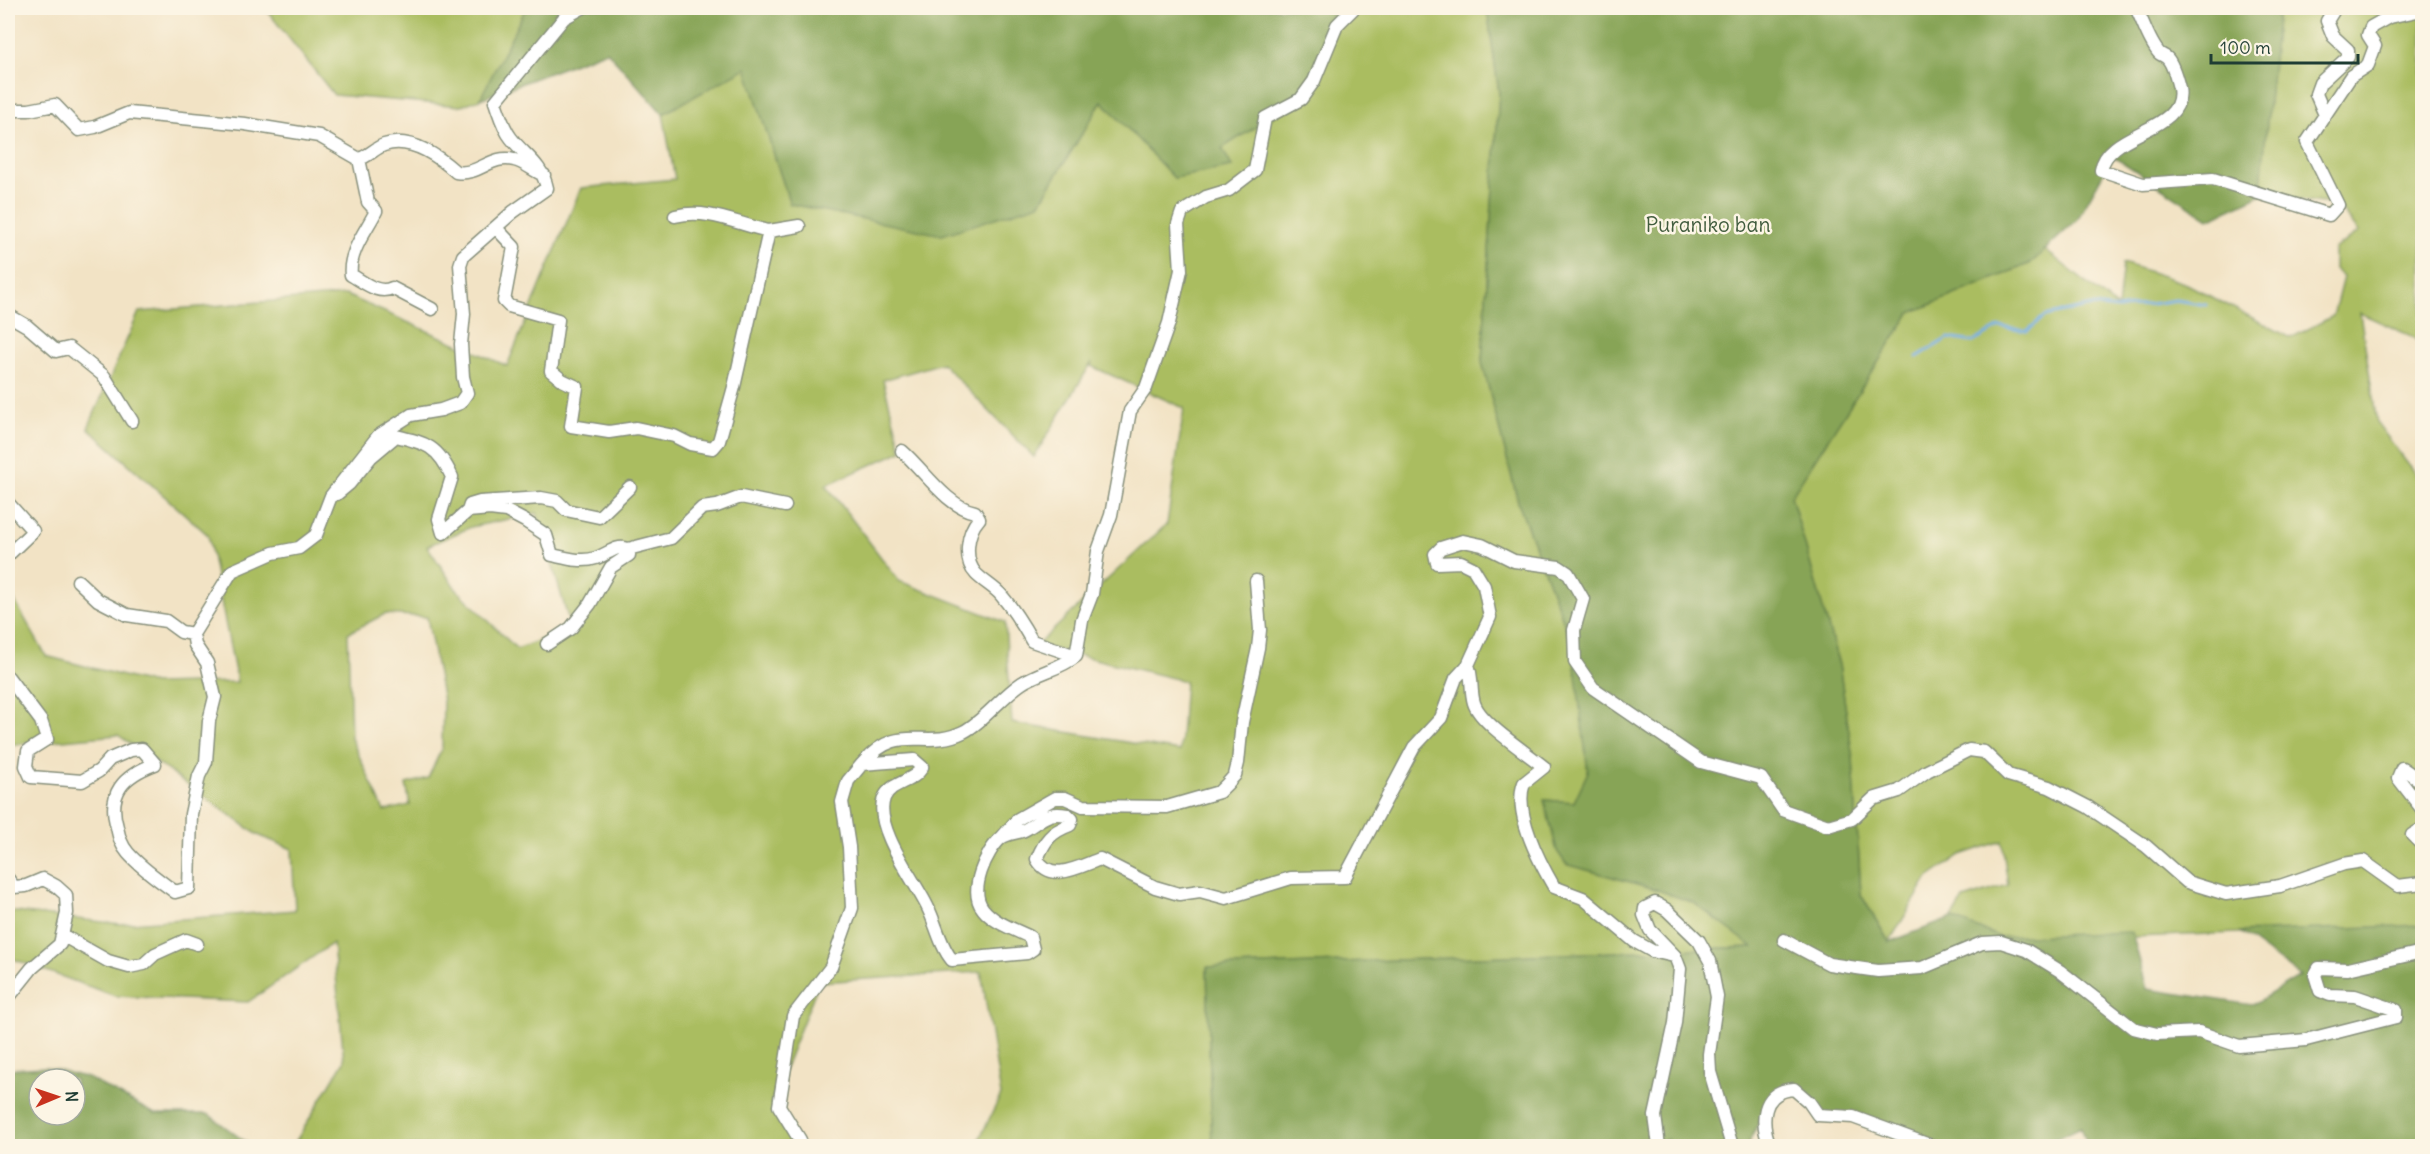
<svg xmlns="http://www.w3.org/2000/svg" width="2430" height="1154" viewBox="0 0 2430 1154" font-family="Delius,sans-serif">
<rect width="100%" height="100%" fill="#fcf5e5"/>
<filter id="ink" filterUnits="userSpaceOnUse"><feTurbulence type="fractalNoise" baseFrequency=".0167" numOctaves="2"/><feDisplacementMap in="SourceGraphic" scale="12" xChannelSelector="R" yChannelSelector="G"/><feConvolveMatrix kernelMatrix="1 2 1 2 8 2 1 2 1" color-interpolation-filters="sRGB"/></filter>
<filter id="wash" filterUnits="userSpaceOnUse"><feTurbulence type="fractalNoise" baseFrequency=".008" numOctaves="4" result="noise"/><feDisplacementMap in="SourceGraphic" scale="24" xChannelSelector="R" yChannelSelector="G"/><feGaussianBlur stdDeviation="1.35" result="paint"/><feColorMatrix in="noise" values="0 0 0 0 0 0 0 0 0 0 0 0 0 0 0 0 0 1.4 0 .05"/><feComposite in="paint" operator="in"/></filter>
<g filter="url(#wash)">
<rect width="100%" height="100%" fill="#f2e3c5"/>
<path fill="#aabd60" stroke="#647d4a" stroke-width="1.5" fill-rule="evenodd" d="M265,8H526L480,99L461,106L334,95Z
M1330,8H1487L1499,93L1482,362L1519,505L1575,651L1588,772L1574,802L1545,800L1557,851L1694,903L1754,947L1207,967L1212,1146H976L1001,1095L981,972L819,982L771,1102L791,1143L784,1146H293L344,1061L333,943L248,1002L115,996L8,957V911L120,924L295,910L292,849L258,835L118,735L8,745V589L46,656L154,684L237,682L208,535L88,428L139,312L346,295L507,366L581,188L675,179L663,114L746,67L790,204H1039L1102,101L1174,178L1232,167L1222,148L1301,98L1335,31ZM1092,362L1091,366L1184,408L1167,524L1037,645L1185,681L1180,751L1012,723L1005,622L899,581L826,485L902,451L883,380L942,363L1034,457ZM537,513L571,628L517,649L456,589L427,546L471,527ZM385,614L427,617L443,701L442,748L428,778L406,784L410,805L384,811L351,738L348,633Z
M2278,8H2422V345L2411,336L2360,313L2377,423L2422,483V926L2001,942L1952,918L1964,899L2008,885L2002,841L1961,855L1928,878L1889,942L1861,895L1853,759L1839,665L1791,496L1910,313L2031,263L2045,250L2118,308L2123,263L2187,284L2291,338L2333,316L2343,277L2334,269V249L2359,232L2338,205L2260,195Z"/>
<path fill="#87a456" stroke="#537045" stroke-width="1.5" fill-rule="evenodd" d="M526,8H1330L1335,31L1301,99L1222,148L1232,167L1174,178L1102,101L1039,204L942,235L790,204L746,68L663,114L607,51L480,99Z
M1487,8H2278L2260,195L2209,219L2113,156L2077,220L2031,263L1910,313L1791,496L1839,665L1853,759L1861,895L1889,942L1952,918L2000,937L2132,932L2147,989L2252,1005L2300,976L2240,932L2422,925V1146H2088L2081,1127L2041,1146H1932L1853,1117L1818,1115L1793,1089L1772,1096L1747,1146H1670L1667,1139L1660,1146H1212L1207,967L1753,947L1694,903L1655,889L1566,864L1557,851L1544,800L1574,802L1588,772L1572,643L1519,505L1482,362L1499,93Z
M46,1067L88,1078L155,1114H208L251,1146H8V1069ZM39,1079H75V1115H39Z"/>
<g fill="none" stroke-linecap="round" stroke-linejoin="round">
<path stroke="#72ade3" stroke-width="3" d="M1917,357L1948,338L1973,342L2000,327L2027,331L2045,316L2092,306L2118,309L2176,300L2206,305"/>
</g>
</g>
<g filter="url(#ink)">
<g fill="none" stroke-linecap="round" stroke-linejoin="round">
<defs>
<path id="street" d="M2136,8C2143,21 2149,42 2159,53C2161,55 2165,56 2167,58C2173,64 2177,80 2179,88C2187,132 2107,130 2101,170L2143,184L2213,179L2329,215L2338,205L2307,142L2351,76L2368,65L2375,46L2368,35L2371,27L2389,17L2422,10
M8,110H29L55,105L79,130L95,127L129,113L245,124L319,136L359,159C369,156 375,148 384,145C410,136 437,155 456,172C479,176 491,154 514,160C524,162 534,171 544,175
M2325,115L2316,94L2320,83L2348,57V50L2333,36L2327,21L2335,8
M359,159L368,202L376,211C366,231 348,253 351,275C364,282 378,295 392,288L432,309
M675,216C709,208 736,224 769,231
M497,229L514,247L504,301L509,306L558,320L551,371L562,380L577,387L571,426L609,432L636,428L674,436L690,444L713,448L719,441L734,387L769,231L799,226
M8,315L27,326L56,351L69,348L104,376L132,421
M902,451C923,469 947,507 975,512L979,519C967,532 963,560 976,574C984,582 994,587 1001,595C1014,610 1023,625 1032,641L1076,656
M337,494L349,484L371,457L396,436C426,443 438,446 452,477L439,519L443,533L468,511L470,505L480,502L541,498L557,501L566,510L599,517L630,487
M8,503L33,531L8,555
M468,511L490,509L506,511L525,521L546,535L552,555C566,558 582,563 596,558C607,555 616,544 628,549L629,555L611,567L590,604L571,628L547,644
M628,549L671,538L702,508L717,506L741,497L785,506
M78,581L98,600L127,615L166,621L181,632L193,634
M1468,665C1473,678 1470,690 1474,703C1480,723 1526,752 1544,767L1524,783C1513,812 1540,863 1554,887L1583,898L1634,941L1652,951L1674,956
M8,677L41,721L47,739L28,751L26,766L31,777L82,781L99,771L110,759L131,750L142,749L155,764C123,776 107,793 117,827C119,837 121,845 128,853C141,868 159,880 175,892L189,888L191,814L199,776L206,762L209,721L215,697L207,663L195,645L193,634L232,571L273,553L299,548L316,535L331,496L378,436L411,415L441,410L460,403L467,393L463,377L461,344L464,314L460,265L463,256L513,212L547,188C542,164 525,156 511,138C503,128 499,113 495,102L564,18L582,8
M862,764C899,720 924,751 963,732C983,722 1001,697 1022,683C1039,672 1060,669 1076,656L1082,620L1092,594L1098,551L1111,515L1130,411L1146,388L1169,323L1181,270L1178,224L1182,212L1206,197L1229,190L1255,170L1265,118L1301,99L1314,81L1337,25L1354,8
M2422,782L2402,768L2398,778L2422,809
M2422,829L2412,835L2422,845
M1003,836L1018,819L1055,798H1065L1083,806L1167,807L1219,792L1227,784L1235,775L1238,763L1242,722L1258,648L1260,630L1256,581
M8,879L14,887L26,886L43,879L56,886L66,895L67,913L60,944L32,968L8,998
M62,935L108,961L129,967L144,964L155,954L186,940L197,944
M1784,940L1829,964L1878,971L1922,968L1982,943L2001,942L2026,950L2060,971L2133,1028L2157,1034L2199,1032L2239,1046L2306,1040L2396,1017V1010L2355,996L2330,995L2320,991L2315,975L2319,968L2348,969L2422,952
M799,1146L800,1140L779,1106L793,1016L831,967L852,908L849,847L842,802L848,781L862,764L914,760L922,767C914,783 891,781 884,798C873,827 915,881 927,906C936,923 940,946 952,960L1027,953L1033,949L1030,937C1014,929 994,923 983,909C968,891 986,851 1001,838C1006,834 1016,833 1022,831C1032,827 1040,818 1050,815C1057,813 1062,814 1068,815L1072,819L1070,825C1051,832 1045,840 1037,859C1051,884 1080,866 1100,859L1155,887L1179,894L1200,891L1226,898L1291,878L1345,877L1414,747L1441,718L1456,678L1468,665L1490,617L1484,586L1473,568L1461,562L1437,563L1435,554L1441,548L1463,541L1482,545L1514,561L1559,567L1568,573L1583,599L1574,630L1575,662L1593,688L1701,762L1761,778L1783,810L1828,826L1852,819L1873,799L1899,791L1927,771L1969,750L1984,752L2008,775L2049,787L2088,807L2146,846L2187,882L2226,894L2280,886L2344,864L2363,861L2398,886L2422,883
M1659,1146L1655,1116L1675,1023L1680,969L1675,956L1650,930L1644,915L1645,908L1655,903L1667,910L1699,941L1710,961L1717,997L1709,1054L1710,1072L1732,1146
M1770,1146C1760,1122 1761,1091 1794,1089L1809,1102L1818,1115L1853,1117L1932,1146"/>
</defs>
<use href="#street" stroke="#88907c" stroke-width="15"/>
<use href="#street" stroke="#fff" stroke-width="12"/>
</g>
</g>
<g text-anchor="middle" stroke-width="5" stroke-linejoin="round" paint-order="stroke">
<g font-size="21" fill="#425d3f" stroke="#fcf5e5">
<text x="1708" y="232">Puraniko ban</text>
</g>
</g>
<rect width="2430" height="1154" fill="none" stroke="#fcf5e5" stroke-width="30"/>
<g transform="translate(57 1097) rotate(88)"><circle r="28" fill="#fcf5e5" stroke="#a4ab9e" stroke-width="1.5"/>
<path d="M0-4.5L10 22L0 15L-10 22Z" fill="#c8321e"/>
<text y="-9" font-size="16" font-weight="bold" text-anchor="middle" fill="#1f3d34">N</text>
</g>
<path d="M2211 54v9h147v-9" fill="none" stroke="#1f3d34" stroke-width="3"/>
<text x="2220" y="54" font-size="18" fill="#1f3d34" stroke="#fcf5e5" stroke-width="4.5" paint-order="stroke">100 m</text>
</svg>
